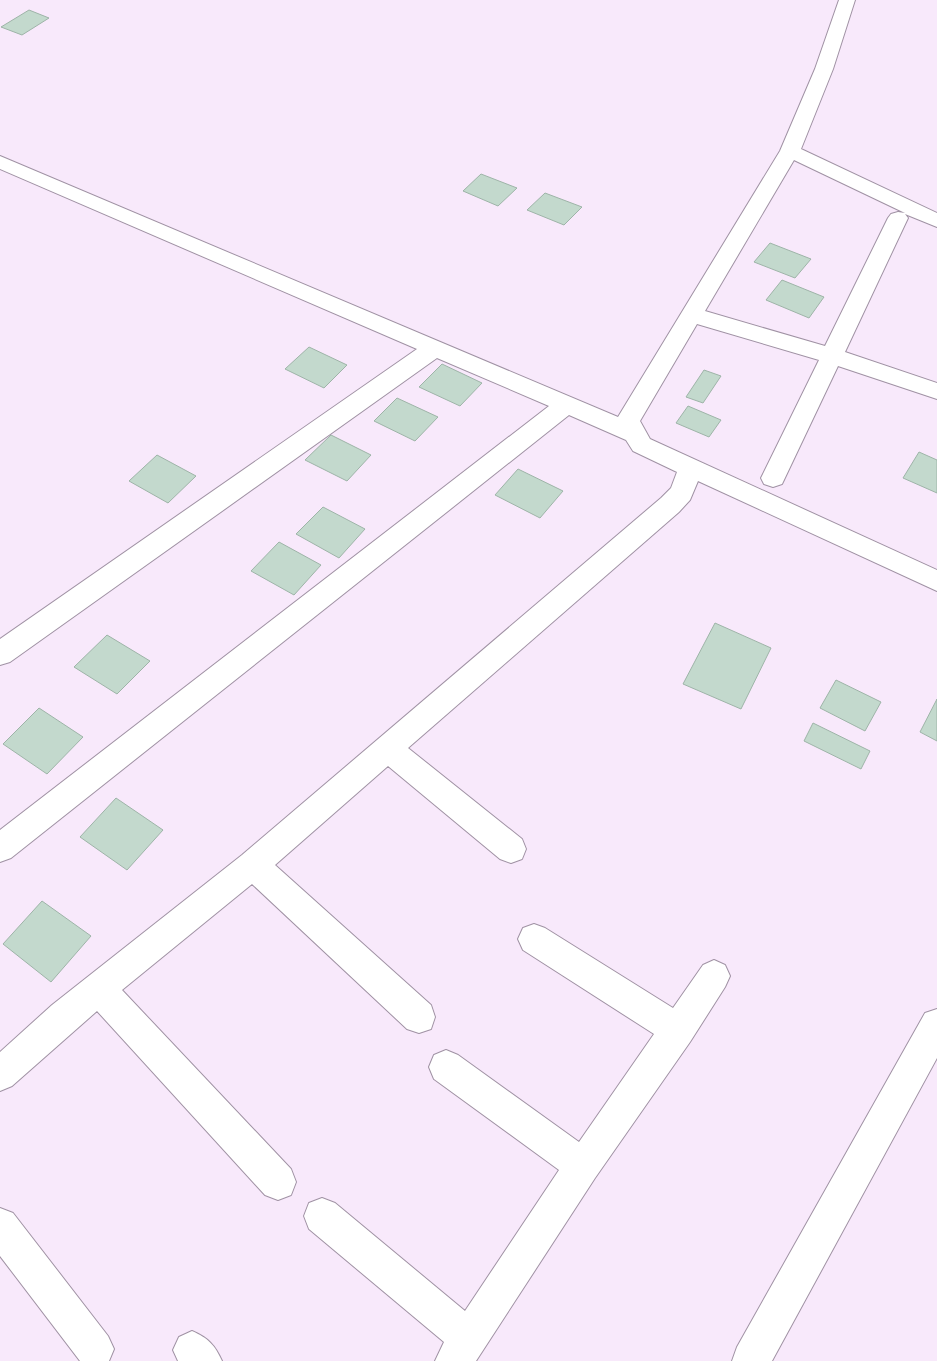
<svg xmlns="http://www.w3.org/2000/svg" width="937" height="1361" viewBox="0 0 937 1361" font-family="Signika,sans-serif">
<rect width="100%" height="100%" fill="#f8e9fb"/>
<path fill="#c3d9cd" stroke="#9eb4a8" d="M29,10L49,18L22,35L1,27Z
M481,174L517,188L498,206L463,191Z
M545,193L582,207L564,225L527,210Z
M770,243L811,259L795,278L754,262Z
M782,280L824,297L809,318L766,300Z
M309,347L347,365L324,388L285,369Z
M442,364L482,383L460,406L419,387Z
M704,370L721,376L703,403L686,397Z
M397,398L438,417L415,441L374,421Z
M688,406L721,420L709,437L676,423Z
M331,435L371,455L347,481L305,460Z
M919,452L937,460V493L903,478Z
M157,455L196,476L168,503L129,481Z
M518,469L563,491L540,518L495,495Z
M323,507L365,529L339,558L296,534Z
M279,542L321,565L294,595L251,571Z
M715,623L771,648L741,709L683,684Z
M107,635L150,661L117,694L74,667Z
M836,680L881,702L865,731L820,708Z
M937,699V741L920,732Z
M39,708L83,737L47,774L3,744Z
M813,723L870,751L861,769L804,741Z
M116,798L163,830L127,870L80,837Z
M42,901L91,936L51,982L3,944Z"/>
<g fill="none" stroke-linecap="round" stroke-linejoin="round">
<defs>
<path id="minor" d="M839,0H855L833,69L801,149L937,213V227L905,214L908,218L845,352L937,383V399L838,366L782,484L773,487L764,484L761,478L819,360L697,324L640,421L650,439L937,570V591L698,481L690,500L679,512L408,748L522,839L526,849L522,859L511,863L500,859L388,766L275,865L431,1005L435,1017L431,1029L419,1033L407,1029L252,884L122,990L291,1169L296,1182L291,1195L278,1200L265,1195L97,1011L12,1086L0,1091V1052L52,1005L242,855L661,498L671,488L677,472L633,451L626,440L569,415L11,858L0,862V830L549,406L437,358L10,662L0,665V639L417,349L0,169V156L618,417L780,151L815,69ZM794,160L905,213L898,212L891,214L888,218L825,346L705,311Z
M534,924L545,928L673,1008L703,965L714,960L725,965L730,976L725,987L690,1042L595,1178L476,1361H435L444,1342L309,1229L304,1216L309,1203L322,1198L335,1203L465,1311L559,1170L434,1079L429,1067L434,1055L446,1050L458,1055L579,1142L654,1034L523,950L518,939L523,928Z
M937,1009V1058L772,1361H732L737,1347L925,1013Z
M0,1208L13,1213L108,1336L114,1349L109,1361H80L0,1256Z
M192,1331C208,1338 215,1345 222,1361H178L173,1350L179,1337Z"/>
</defs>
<use href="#minor" stroke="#a092a4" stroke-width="2"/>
<use href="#minor" fill="#fff" fill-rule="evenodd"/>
</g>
</svg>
